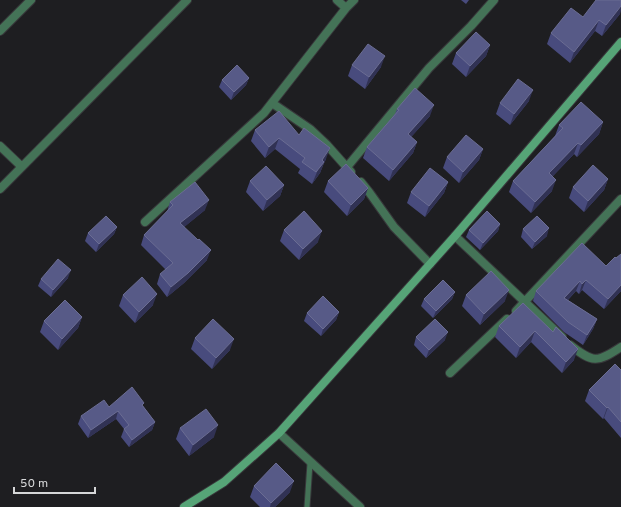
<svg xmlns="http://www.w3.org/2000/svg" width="621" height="507" viewBox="0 0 621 507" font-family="Overpass,sans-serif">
<rect width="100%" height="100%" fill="#1e1e21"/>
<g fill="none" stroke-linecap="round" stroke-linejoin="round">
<defs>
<path id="lane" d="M307,507L310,463"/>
<path id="street" d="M337,0L346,8
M0,31L31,0
M272,103L310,129L327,145L351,172
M0,146L21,166
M347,167L429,68L471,26L494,0
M361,182L369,192L394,227L430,264
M0,189L187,0
M145,222L264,113L346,8L354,0
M455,236L562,337
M516,311L621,199
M570,345C593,363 597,363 621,347
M450,373L507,319
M279,433L360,507"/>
<path id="secondary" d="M184,507L224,482L279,433L455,236L621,42"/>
</defs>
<use href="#lane" stroke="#38383b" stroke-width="7"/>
<use href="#street" stroke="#38383b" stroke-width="10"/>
<use href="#secondary" stroke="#38383b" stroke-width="10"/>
<use href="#lane" stroke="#447357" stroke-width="5"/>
<use href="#street" stroke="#447357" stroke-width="8"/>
<use href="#secondary" stroke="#56a477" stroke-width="8"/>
</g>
<path fill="#484b7d" d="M461,0H469L466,4Z
M620,14L602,36L595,31L570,63L547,44L551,33Z
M490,45L486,56L466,77L452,64L456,53Z
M352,65L381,67L365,89L348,76Z
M249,78L246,85L231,100L219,87L222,80Z
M529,101L510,125L496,114L500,103Z
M397,109L430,116L411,137L417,142L413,153L389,181L363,158L367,147L395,114Z
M603,122L599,134L577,157L574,154L553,176L552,191L531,213L509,192L513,181L555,136L559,125Z
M255,130L299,135L326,159L324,163L320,173L312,184L298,173L300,169L275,149L265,158L251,141Z
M483,149L479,160L459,183L443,168L447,157Z
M608,179L604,190L584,212L569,198L573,187Z
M250,181L284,185L280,196L263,211L246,192Z
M328,181L368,188L364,199L347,216L324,192Z
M448,182L444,193L425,217L407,203L411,192Z
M170,202L205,210L184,227L207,260L184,283L167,297L157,284L160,274L166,270L141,245L144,235L167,212Z
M500,224L498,231L480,250L466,237L469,230Z
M117,227L114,234L96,252L85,241L88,233Z
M523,229L547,236L532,249L521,237Z
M284,230L318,242L299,260L280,241Z
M616,258L621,291L604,309L582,290L579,294L576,291L568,300L597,319L593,329L583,345L564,332L533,301L536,291L606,266Z
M68,278L51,297L38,286L41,279Z
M455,292L452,299L433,318L421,306L424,299Z
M123,295L153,305L135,323L119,306Z
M466,295L505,301L480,325L462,306Z
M523,303L574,360L562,373L531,342L516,358L495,337L499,326Z
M339,312L336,320L321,336L304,321L307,313Z
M82,317L78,328L58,350L40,332L44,321Z
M416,337L445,340L426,358L414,345Z
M195,338L230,350L212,369L191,349Z
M621,370V438L604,418L603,419L585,401L589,390Z
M143,406L155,422L152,430L129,447L121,437L124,429L116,419L88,438L78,424L81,416L109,407Z
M180,428L214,437L189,456L176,439Z
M254,486L290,492L275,507H260L250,497Z"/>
<path fill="#313254" d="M621,6V11L620,14L602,36L606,25Z
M599,20L595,31L570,63L574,52Z
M490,45L486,56L466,77L470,66Z
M385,56L381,67L365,89L369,77Z
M249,78L246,85L231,100L234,92Z
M533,90L529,101L510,125L514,114Z
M434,105L430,116L404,145L408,134Z
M603,122L599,134L577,157L581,145Z
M279,138L275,149L265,158L269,147Z
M417,142L413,153L389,181L393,170Z
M578,143L574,154L545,184L549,173Z
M330,148L326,159L324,163L320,173L312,184L322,160Z
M483,149L479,160L459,183L463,172Z
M608,179L604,190L584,212L588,201Z
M556,180L552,191L531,213L535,202Z
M448,182L444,193L425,217L429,206Z
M284,185L280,196L263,211L267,200Z
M368,188L364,199L347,216L351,205Z
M209,200L205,210L177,233L180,223Z
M500,224L498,231L480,250L483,243Z
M117,227L114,234L96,252L99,244Z
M549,228L547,236L532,249L535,242Z
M322,231L318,242L299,260L303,249Z
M211,250L207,260L184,283L167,297L171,287Z
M71,270L68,278L51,297L53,290Z
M586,280L582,290L579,294L582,284Z
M580,281L576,291L560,308L564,298Z
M621,285V291L604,309L608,299Z
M509,290L505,301L480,325L484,314Z
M455,292L452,299L433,318L436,311Z
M157,294L153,305L135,323L139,312Z
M339,312L336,320L321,336L323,329Z
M82,317L78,328L58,350L62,339Z
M597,319L593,329L583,345L587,335Z
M535,331L531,342L516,358L520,347Z
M448,332L445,340L426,358L429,350Z
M234,339L230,350L212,369L216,358Z
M578,349L574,360L562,373L566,362Z
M608,407L604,418L603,419L607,408Z
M118,411L116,419L88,438L91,430Z
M155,422L152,430L129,447L132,440Z
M218,425L214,437L189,456L193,445Z
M294,481L290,492L275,507H270L271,503Z"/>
<path fill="#575a87" stroke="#6b6d93" d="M596,0H621V6L606,25L599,20L574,52L551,33L571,8L583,17Z
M476,32L490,45L470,66L456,53Z
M368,44L385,56L369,77L352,65Z
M237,65L249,78L234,92L222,80Z
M518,79L533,90L514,114L500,103Z
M415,88L434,105L408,134L417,142L393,170L367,147L399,110L397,109Z
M581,102L603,122L581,145L578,143L549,173L556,180L535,202L513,181L563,128L559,125Z
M279,111L299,135L304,128L330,148L322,160L324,162L316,172L302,162L305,158L279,138L269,147L255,130Z
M466,135L483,149L463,172L447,157Z
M346,164L368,188L351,205L328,181Z
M593,165L608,179L588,201L573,187Z
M266,166L284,185L267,200L250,181Z
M430,168L448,182L429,206L411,192Z
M195,182L209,200L180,223L198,240L199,239L211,250L188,273L171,287L160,274L173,263L144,235L173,205L170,202Z
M304,211L322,231L303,249L284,230Z
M487,211L500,224L483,243L469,230Z
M106,216L117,227L99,244L88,233Z
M537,216L549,228L535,242L523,229Z
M582,243L606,266L615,257L616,258L621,254V285L608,299L586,280L582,284L580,281L564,298L597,319L587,335L568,322L536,291Z
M58,259L71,270L53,290L41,279Z
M491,271L509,290L484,314L466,295Z
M142,277L157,294L139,312L123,295Z
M443,280L455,292L436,311L424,299Z
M323,296L339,312L323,329L307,313Z
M65,300L82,317L62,339L44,321Z
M523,303L553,332L556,327L578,349L566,362L535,331L520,347L499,326Z
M213,319L234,339L216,358L195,338Z
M435,319L448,332L429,350L416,337Z
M615,364L621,370V422L608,407L607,408L589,390Z
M132,387L144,403L142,405L155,422L132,440L124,429L129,425L118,411L91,430L81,416L104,400L109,407Z
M206,409L218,425L193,445L180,428Z
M276,463L294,481L271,503L254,486Z"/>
<path d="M14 487v6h81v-6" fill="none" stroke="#d6d7d8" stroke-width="2"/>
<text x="20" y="487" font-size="12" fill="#d6d7d8" stroke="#1e1e21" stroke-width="3" paint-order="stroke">50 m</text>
</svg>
